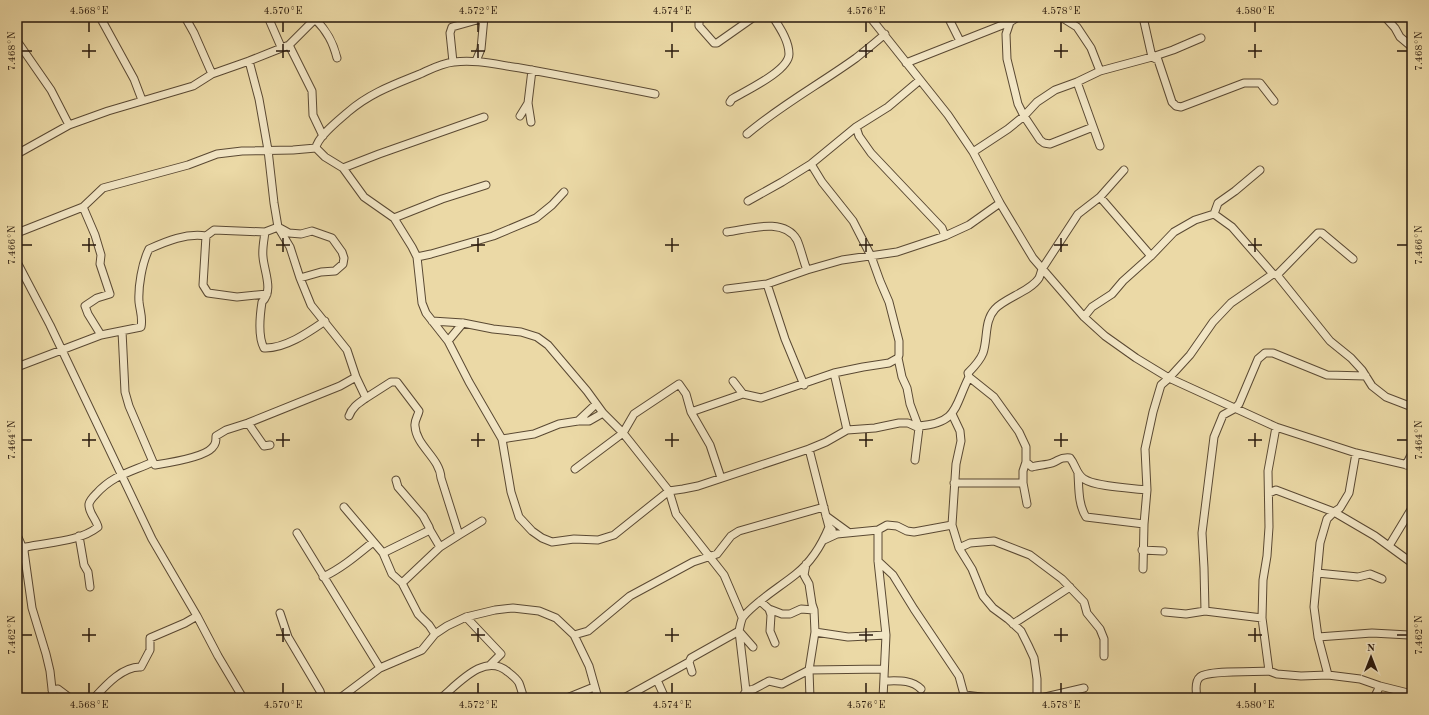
<svg xmlns="http://www.w3.org/2000/svg" width="1429" height="715" viewBox="0 0 1429 715" font-family="'Old Standard TT',serif">
<rect width="100%" height="100%" fill="#ebd9a6"/>
<filter id="stains"><feTurbulence type="fractalNoise" baseFrequency=".005" numOctaves="4"/><feColorMatrix values="0 0 0 0 .2 0 0 0 0 .09 0 0 0 0 .02 0 0 0 .5 -.17"/></filter>
<radialGradient id="worn" r=".72"><stop offset=".6" stop-color="#630" stop-opacity="0"/><stop offset="1" stop-color="#630" stop-opacity=".3"/></radialGradient>
<g fill="none" stroke-linecap="round" stroke-linejoin="round">
<defs>
<path id="minor" d="M100,17L134,79L142,100
M185,17L194,33L212,74
M268,17L281,47
M699,17V26L714,43H717L754,17
M870,17L948,115L973,152L1000,203L1033,258L1084,317L1105,336L1136,358L1169,378L1276,427L1356,453L1412,466
M948,17L960,41
M1018,17L1010,22L1006,34L1007,59L1018,104L1024,116L1040,140L1044,143L1050,144L1093,127
M1061,17L1077,27L1091,48L1100,71
M1143,17L1152,57L1158,60L1172,102L1176,106L1181,107L1244,83H1260L1274,101
M1385,17L1395,28L1400,37L1412,47
M315,19C327,31 333,42 337,58
M17,41L51,90L69,125
M289,45L312,91L313,115L323,136
M249,61L259,99L268,150L274,203L278,227L290,247L300,278L311,305L347,350L356,377L366,398L391,382H397L419,411C418,416 414,421 415,426C416,446 440,458 441,478L459,535L482,521
M476,61L481,49L484,17
M453,62L450,33L452,27L484,18
M906,63L1010,22
M1077,82L1100,146
M730,102L732,99C745,91 789,71 789,54C789,41 780,28 773,17
M520,116L528,103
M531,122L528,103L532,70
M856,127L859,136L871,153L942,228L945,236
M747,134C781,105 820,84 856,58C866,50 876,42 885,34
M316,148C317,137 339,120 348,112C370,93 393,85 420,74C431,69 442,63 454,62C476,59 498,65 520,68C565,76 610,85 655,94
M973,152L1008,129L1024,116L1037,102L1055,90L1077,82L1100,71L1152,57L1173,50L1201,38
M17,154L69,125L108,111L193,86L212,74L249,61L289,45L317,17
M811,164L822,182L853,221L871,256L880,281L889,302L899,341V355L898,358L902,377L907,388L910,404L919,428L915,460
M343,168L379,154L484,117
M1100,197L1151,256
M748,201L782,182L811,164L856,127L888,107L920,80
M83,207L95,235L101,255L100,264L110,294L97,298L85,306L88,314L101,335
M1214,214L1232,227L1273,274L1277,275L1330,341L1351,358L1362,370L1372,386L1386,397L1412,407
M1214,214L1218,203L1235,191L1260,170
M394,218L442,199L486,185
M265,232C264,240 262,249 263,257C264,271 274,291 262,302C260,315 258,337 264,348C285,349 309,332 325,321
M727,232C749,229 784,217 797,240C801,249 803,260 807,270
M17,233L83,207L103,188L188,165L217,154L242,151L293,150L316,148L325,157L343,168L364,197L394,218L412,247L417,257L422,303L426,313L448,341L469,382L502,439L511,492L519,517L532,531L542,538L552,542L574,539L598,540L614,535L669,491L683,489L698,486L809,449L826,442L847,430L875,428L899,423H908L919,428
M206,236L203,285L208,293L237,297L267,294
M417,257L431,254L493,236L536,218L552,205L564,192
M17,262L50,325L152,539L197,616L218,656L243,698
M1277,275L1318,233H1322L1353,259
M767,284L785,339L804,385
M727,289L767,284L807,270L842,260L897,252L945,236L969,225L1000,203
M1084,317L1092,307L1112,294L1123,281L1151,256L1174,232L1195,220L1214,214
M432,321L463,323L493,329L521,332L537,337L548,345L587,391L603,413L623,433L669,491L676,514L724,575L742,617
M122,331L125,392L129,406L153,462
M448,341L463,323
M17,367L101,335L141,327C143,318 140,311 139,302C138,287 142,263 149,249C167,241 186,233 206,236L214,230L265,232L278,227L289,233L301,234L312,231L332,238L342,252L344,258L343,264L335,271L321,272L300,278
M834,373L847,430
M969,377L994,397L1019,432L1026,447V462L1023,471V483L1027,504
M733,381L743,394L761,398L834,373L863,367L889,363L898,358
M691,412L743,394
M952,414L960,431L961,441L956,464L952,525L959,548L972,569L983,596L993,608L1008,619L1021,631L1028,645L1034,658L1037,679V698
M349,416C352,407 359,403 366,398
M578,421L596,404
M248,423L264,446L270,445
M919,428V426C958,423 954,407 969,377L968,373C974,367 980,361 983,353C988,338 984,321 995,309C1005,298 1031,291 1039,278C1040,276 1041,272 1042,269L1078,214L1100,197L1124,170
M502,439L534,434L559,424L578,421H589L603,413
M809,449L826,516L829,527L832,530
M1026,462L1032,467C1038,465 1046,465 1052,463C1060,460 1060,457 1070,458C1076,465 1076,474 1084,479C1096,487 1131,488 1147,490L1145,449L1153,412L1161,385L1169,378L1190,355L1213,322L1231,303L1273,274
M1406,465L1412,453
M575,469L623,433L634,414L679,384L686,394L691,412L710,445L721,478
M1078,474C1079,488 1078,504 1086,517L1144,524
M396,480L398,487L423,516L429,527L430,530L440,547
M954,483H1023
M1269,493L1276,490L1334,512L1375,536L1412,563
M344,507L383,553L392,574L402,583L418,614L429,625L435,634
M826,516L848,532
M878,530V561L886,635L883,698
M297,533L380,668
M17,535L24,551L32,608L46,654L50,671L53,698
M79,536L84,565L88,572L90,587
M824,540L837,534L878,530L887,525L897,526L907,531L914,532L952,525
M1389,546L1412,508
M959,548L970,543L994,541L1030,555L1062,579L1084,602L1087,613L1100,629L1104,639V656
M1142,550L1163,551
M383,553L430,530
M17,554L24,551L26,547C49,542 79,542 98,527C96,519 88,512 89,504C90,500 94,496 96,494C113,475 131,472 153,462L155,465C168,463 204,457 212,448C216,444 216,441 216,436L226,430L248,423L340,386L356,377
M878,561L893,575L914,609L959,676L965,698
M806,564L804,575L809,584L812,604L814,610L815,632L809,670L810,698
M1143,569L1144,524L1147,490
M1317,573L1358,577L1370,574L1382,579
M323,577C342,568 357,555 373,542
M402,583L440,547L459,535
M760,601L769,609L782,614H790L801,609L814,610
M769,609L771,615L770,631L775,643
M1205,611L1204,568L1202,533L1214,437L1223,415L1234,409L1239,404L1258,359L1265,353H1273L1327,375L1366,376
M1165,612L1186,614L1205,611L1262,618
M280,613L288,637L320,691L322,698
M466,617L501,654L490,665
M1013,624L1070,587
M815,632L848,637L886,635
M574,635L588,631L630,596L693,562L717,554L731,536L739,531L824,507
M1318,637L1372,633L1409,635
M753,647L739,631C740,627 741,620 743,617C756,601 780,587 796,574C811,562 822,544 829,527
M1269,671L1262,618L1263,580L1267,556L1269,527L1268,471L1276,427
M692,672L689,662L691,658L739,631L746,691L742,698
M1328,675L1318,637L1314,607L1320,543L1327,519L1334,512L1340,508L1349,493L1356,453
M657,680L665,698
M884,681C897,681 911,679 921,689
M52,690L58,689L70,698
M746,691L754,689L769,681L782,684L809,670L884,669
M965,695L989,698
M94,698C106,685 123,666 141,667L150,650V638L185,623L197,616
M340,698L380,668L422,650L435,634L447,626L466,617L495,610L513,608L539,611L556,618L574,635L589,666L598,698
M441,698C459,683 485,652 508,672C512,675 517,679 519,683C521,688 522,693 524,698
M567,698L594,687
M624,698L689,662
M1041,698L1084,688
M1197,698C1196,692 1195,681 1200,677C1208,670 1257,672 1269,671L1277,674L1301,676L1328,675L1360,679L1380,686L1412,694
M1374,698L1380,686"/>
</defs>
<use href="#minor" stroke="#5a4933" stroke-width="9"/>
<use href="#minor" stroke="#f2e6c5" stroke-width="7"/>
</g>
<path fill="none" stroke="#29190d" stroke-width="1.5" d="M89,22V32M283,22V32M478,22V32M672,22V32M866,22V32M1061,22V32M1255,22V32M89,44V58M283,44V58M478,44V58M672,44V58M866,44V58M1061,44V58M1255,44V58M22,51H32M82,51H96M276,51H290M471,51H485M665,51H679M859,51H873M1054,51H1068M1248,51H1262M1397,51H1407M89,238V252M283,238V252M478,238V252M672,238V252M866,238V252M1061,238V252M1255,238V252M22,245H32M82,245H96M276,245H290M471,245H485M665,245H679M859,245H873M1054,245H1068M1248,245H1262M1397,245H1407M89,433V447M283,433V447M478,433V447M672,433V447M866,433V447M1061,433V447M1255,433V447M22,440H32M82,440H96M276,440H290M471,440H485M665,440H679M859,440H873M1054,440H1068M1248,440H1262M1397,440H1407M89,628V642M283,628V642M478,628V642M672,628V642M866,628V642M1061,628V642M1255,628V642M22,635H32M82,635H96M276,635H290M471,635H485M665,635H679M859,635H873M1054,635H1068M1248,635H1262M1397,635H1407M89,683V693M283,683V693M478,683V693M672,683V693M866,683V693M1061,683V693M1255,683V693"/>
<rect width="1429" height="715" fill="none" stroke="#ebd9a6" stroke-width="44"/>
<g transform="translate(1371 657)" stroke="#f2e6c5" stroke-width="3" paint-order="stroke">
<path d="M0-3L7 15L0 10L-7 15Z" fill="#29190d"/>
<text y="-6" font-size="11" font-weight="bold" text-anchor="middle" fill="#29190d">N</text>
</g>
<rect x="22" y="22" width="1385" height="671" fill="none" stroke="#29190d" stroke-width="1.5"/>
<g font-size="10" text-anchor="middle" fill="#29190d">
<text x="89" y="14">4.568°E</text>
<text x="283" y="14">4.570°E</text>
<text x="478" y="14">4.572°E</text>
<text x="672" y="14">4.574°E</text>
<text x="866" y="14">4.576°E</text>
<text x="1061" y="14">4.578°E</text>
<text x="1255" y="14">4.580°E</text>
<text transform="translate(11 51) rotate(-90)" y="4">7.468°N</text>
<text transform="translate(1418 51) rotate(-90)" y="4">7.468°N</text>
<text transform="translate(11 245) rotate(-90)" y="4">7.466°N</text>
<text transform="translate(1418 245) rotate(-90)" y="4">7.466°N</text>
<text transform="translate(11 440) rotate(-90)" y="4">7.464°N</text>
<text transform="translate(1418 440) rotate(-90)" y="4">7.464°N</text>
<text transform="translate(11 635) rotate(-90)" y="4">7.462°N</text>
<text transform="translate(1418 635) rotate(-90)" y="4">7.462°N</text>
<text x="89" y="708">4.568°E</text>
<text x="283" y="708">4.570°E</text>
<text x="478" y="708">4.572°E</text>
<text x="672" y="708">4.574°E</text>
<text x="866" y="708">4.576°E</text>
<text x="1061" y="708">4.578°E</text>
<text x="1255" y="708">4.580°E</text>
</g>
<rect width="100%" height="100%" filter="url(#stains)"/>
<rect width="100%" height="100%" fill="url(#worn)"/>
</svg>
